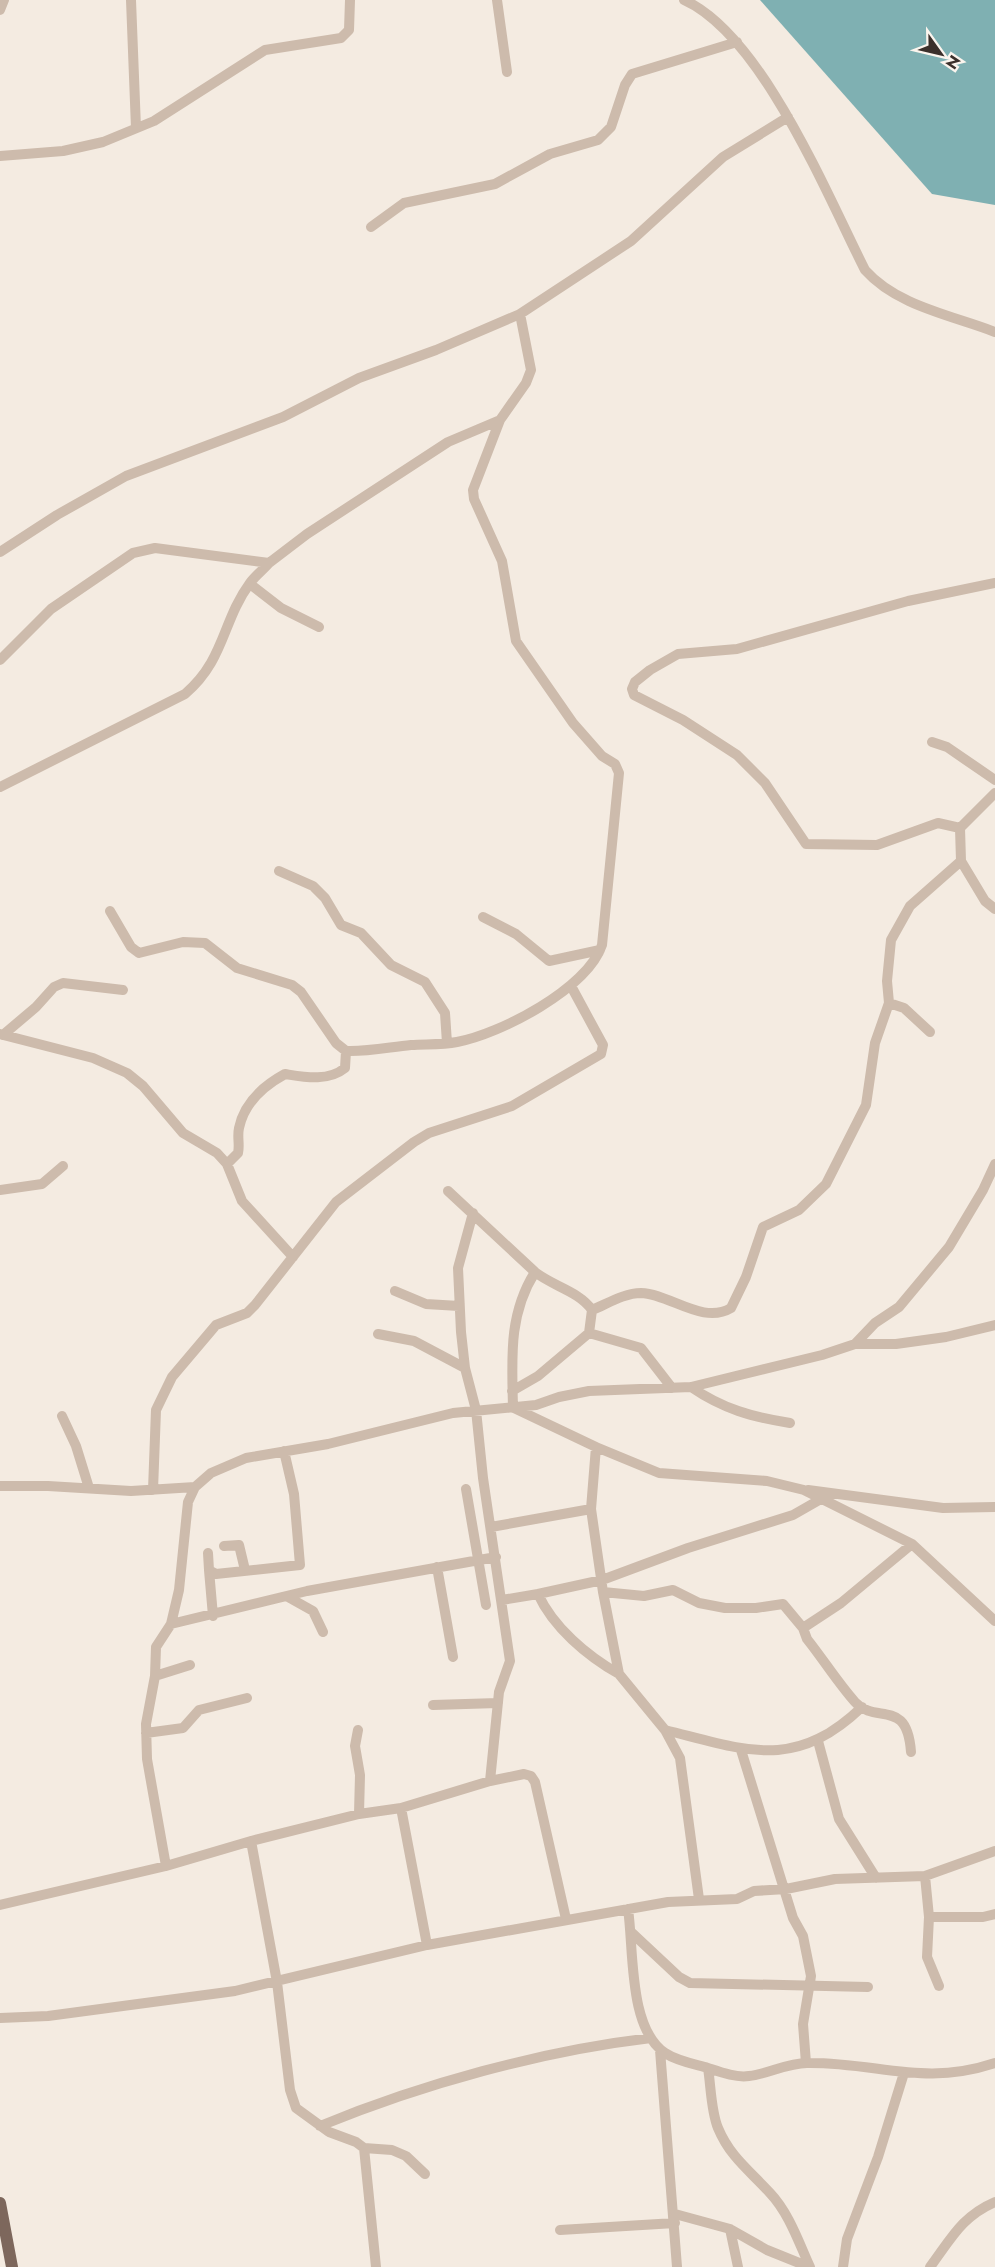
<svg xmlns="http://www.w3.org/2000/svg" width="995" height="2267" viewBox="0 0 995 2267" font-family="Jost,sans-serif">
<rect width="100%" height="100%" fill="#f4ebe1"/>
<path fill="#7fb0b2" d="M760,0H995V205L932,194Z"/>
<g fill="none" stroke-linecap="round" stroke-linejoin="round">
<path stroke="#cdbbac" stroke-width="10" d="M131,0L136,128
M497,0L507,72
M684,0C762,35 827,195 865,270C897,306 951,315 995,332
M0,10L4,0
M0,156L63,151L103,142L154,121L265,50L341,38L349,30L350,0
M371,227L404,203L495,184L550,154L598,140L611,127L625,85L632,74L737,42
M0,552L57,515L126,476L283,417L359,378L436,350L520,314L631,241L723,157L788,117
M250,584L281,608L319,627
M0,660L51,609L133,553L155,548L269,563L307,534L448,442L500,420
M932,742L947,747L995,780
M0,787L185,694C225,660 222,621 250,583C255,576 263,570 269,563
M960,828L938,823L877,845L806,844L765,783L737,755L683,720L634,695L632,689L635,682L650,670L678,654L737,649L908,601L995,583
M961,861L985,901L995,909
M279,871L313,886L325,898L341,925L361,933L391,965L425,982L445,1013L447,1043
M110,911L131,947L139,953L183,942L205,943L237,968L292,985L301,992L336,1043L346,1051C367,1052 390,1047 411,1045C426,1044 442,1045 457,1042C500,1034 587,989 602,945L619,773L615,764L602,756L573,723L516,641L502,561L474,499L473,490L500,420L526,383L531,370L520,314
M483,917L516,934L549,961L600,950
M889,1003L904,1008L930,1032
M0,1034L93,1058L127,1073L143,1086L183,1133L217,1153L227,1164L242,1201L293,1257
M3,1035L36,1007L54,987L63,983L123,990
M227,1164L238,1153C240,1145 237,1137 239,1128C244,1104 263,1086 285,1074C304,1077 328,1082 345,1068L346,1051
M0,1190L42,1184L63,1166
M448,1191L535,1272C552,1286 579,1291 592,1310L589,1333L538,1376L512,1391
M473,1213L458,1268L461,1332L465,1368L476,1410L483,1478L510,1661L499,1692L490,1781
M395,1291L426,1304L459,1306
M592,1310C607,1304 624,1293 641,1293C670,1294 703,1325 731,1308L746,1277L763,1227L799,1210L826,1184L866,1105L875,1043L889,1003L887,981L891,940L910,906L961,861L960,828L995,793
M589,1333L641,1348L672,1388
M378,1334L414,1341L465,1368
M855,1344L875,1323L899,1307L949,1247L983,1190L995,1164
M691,1387C723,1409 752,1417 790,1423
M513,1408C512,1359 508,1315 535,1272
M514,1408L596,1447L659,1473L767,1481L804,1490L912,1544L995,1621
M62,1416L76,1446L89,1488
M596,1447L591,1509L603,1592L619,1674L665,1730L680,1758L699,1899
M0,1486H48L131,1491L195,1487
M466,1489L486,1605
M153,1490L156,1410L172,1377L216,1325L247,1313L255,1305L336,1202L414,1142L429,1133L512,1106L601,1054L603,1045L571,986
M808,1490L943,1508L995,1507
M491,1527L591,1509
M224,1546L239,1545L245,1570
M208,1553L209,1570L216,1574L300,1565L294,1494L284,1451
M437,1567L453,1657
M209,1570L213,1616
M603,1592L644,1596L673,1590L699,1603L725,1608H756L783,1604L803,1628
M288,1597L313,1611L323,1632
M502,1600L538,1594
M171,1624L307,1591L496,1557
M619,1674C587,1656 553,1627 538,1594L602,1580L688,1548L793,1515L821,1499
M155,1676L190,1665
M433,1705L498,1703
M358,1730L355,1746L360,1775L359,1814
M665,1730C746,1750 794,1772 862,1707
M146,1733L183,1728L199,1710L247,1698
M818,1741L839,1819L876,1878
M741,1750L793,1918L803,1936L811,1976L803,2024L806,2063
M911,1752C907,1697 876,1725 855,1702C838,1683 823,1659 807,1639L803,1628L841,1603L912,1544
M401,1808L427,1945
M251,1841L277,1982L290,2090L296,2108L329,2132L356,2142L364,2148L392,2150L406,2156L425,2174
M166,1866L147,1759L146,1724L155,1676L156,1647L171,1624L179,1590L188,1502L195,1487L211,1473L246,1458L328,1444L453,1413L536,1405L559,1397L589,1391L691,1387L822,1355L855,1344H896L946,1337L995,1325
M925,1876L929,1917L927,1957L939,1986
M0,1905L166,1866L251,1841L359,1814L401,1808L490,1781L524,1774L531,1776L535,1782L566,1919
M628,1909C634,1949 628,2028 665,2053C677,2061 694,2064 708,2068
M929,1917H983L995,1914
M632,1933L679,1977L690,1983L868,1987
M0,2018L48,2016L235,1991L427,1945L668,1902L737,1899L754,1891L786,1889L835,1879L925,1876L995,1851
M660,2050L677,2267
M320,2126C422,2084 541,2051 651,2038
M364,2148L376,2267
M675,2214L730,2229L767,2250L809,2267
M730,2229L738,2267
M560,2230L675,2223
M810,2267C799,2243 789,2213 770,2193C750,2171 730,2157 718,2128C711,2111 711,2087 708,2068C720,2072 736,2078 749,2076C768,2074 787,2063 807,2063C878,2062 923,2087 995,2063
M843,2267L847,2239L878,2157L904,2073
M930,2267C951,2239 962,2216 995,2202"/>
<path stroke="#7d675c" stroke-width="12" d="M0,2203L12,2267"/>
</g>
<g transform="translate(941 54) rotate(124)" stroke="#fbf5ee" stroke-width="4.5" paint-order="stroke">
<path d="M0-4.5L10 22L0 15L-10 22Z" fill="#3b302b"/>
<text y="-9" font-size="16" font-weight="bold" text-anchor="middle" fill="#3b302b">N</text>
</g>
</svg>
